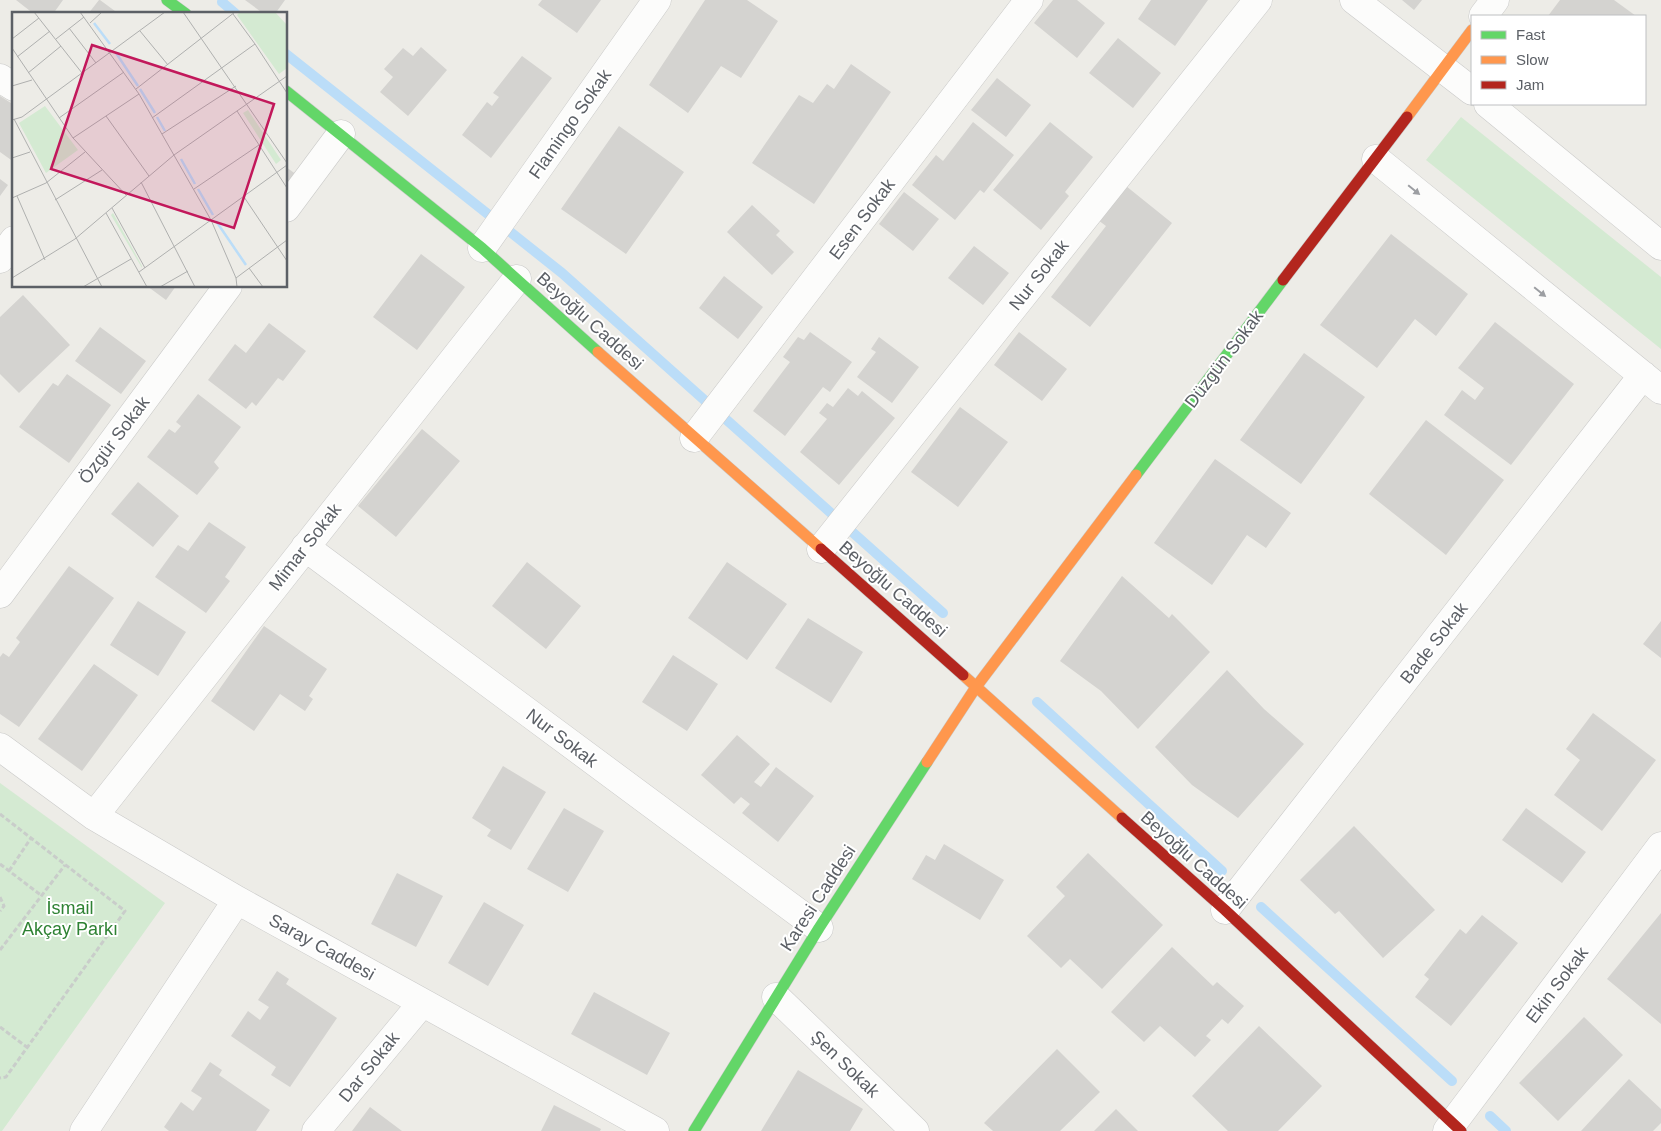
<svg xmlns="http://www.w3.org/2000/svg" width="1661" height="1131" viewBox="0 0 1661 1131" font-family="Arial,sans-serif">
<rect width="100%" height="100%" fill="#edece7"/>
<path fill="#d4ead2" d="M1461,117L1661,277V349L1426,160Z
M0,783L165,903L2,1131H0Z"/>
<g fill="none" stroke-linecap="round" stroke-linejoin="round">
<path stroke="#bbddf8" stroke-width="10" d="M222,2L236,14
M286,54L562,273L943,613
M1037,702L1222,871
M1261,907L1452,1081
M1490,1116L1506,1131"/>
</g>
<path fill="#d4d3d0" d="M16,0H63L53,14H34Z
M99,0H100L119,14H88Z
M245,0H285L275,14H264Z
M542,0H601L577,33L538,5Z
M705,0H747L778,21L741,78L721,66L688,113L649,85Z
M1053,0H1077L1105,23L1077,58L1034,23Z
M1151,0H1208L1175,46L1138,19Z
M1402,0H1422L1414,10Z
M1560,0H1614L1636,16H1548Z
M1118,38L1161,73L1133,108L1089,73Z
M421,47L447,70L408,116L380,92L393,77L384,69L403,48L413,56Z
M522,56L552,78L491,158L462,135L487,102L492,106L499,97L493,93Z
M851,64L891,92L814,204L752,163L799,95L813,103L827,84L834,89Z
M997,78L1031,105L1006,137L971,110Z
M0,96L14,105V162L0,152Z
M973,122L1014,155L984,193L980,190L955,220L912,185L936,155L943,161Z
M1050,122L1093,157L1065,192L1069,196L1041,230L993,190Z
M619,126L684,172L626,254L561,209Z
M286,167L297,175L286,188Z
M0,179L8,185L0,196Z
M1126,186L1172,223L1090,327L1051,297L1106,226L1098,220Z
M904,192L939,219L913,251L879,224Z
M752,205L780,231L776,235L794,252L772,275L727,232Z
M1391,234L1468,294L1436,336L1415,319L1377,368L1320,325Z
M974,246L1009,273L983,305L948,278Z
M421,254L465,287L417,350L373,317Z
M724,276L763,307L738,339L699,308Z
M147,286H176L166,300Z
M23,295L70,345L19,393L0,374V317Z
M1495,322L1574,384L1511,465L1444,415L1462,390L1475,400L1484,388L1458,368Z
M269,323L306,351L283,381L278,378L256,406L252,402L246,409L208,380L235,344L246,353Z
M100,327L146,361L121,394L75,361Z
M810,332L852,362L830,392L823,387L785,436L753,411L790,362L783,357L798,337L804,340Z
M1019,332L1067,369L1042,401L994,365Z
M879,337L919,367L892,403L857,377L876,352L871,349Z
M1304,353L1365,397L1301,484L1240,440Z
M67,374L111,405L69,463L19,427L53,383L58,386Z
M848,388L858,396L862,391L895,418L839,485L800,452L827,419L819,413L827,403L833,407Z
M198,394L241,427L214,462L219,468L197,495L147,457L169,429L175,433L181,426L176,422Z
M960,407L1008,442L958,507L911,472Z
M1426,420L1504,480L1446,555L1369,494Z
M422,429L460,461L396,537L358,506Z
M1215,459L1291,513L1266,548L1247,535L1212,585L1154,543Z
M138,482L179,516L153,547L111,514Z
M209,522L246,547L225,577L230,581L206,613L155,577L178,545L188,551Z
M527,562L581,606L546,649L492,606Z
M727,562L787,604L747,660L688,618Z
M69,566L114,598L19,727L0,714V657L3,653L9,657L20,642L16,638Z
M1122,576L1169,618L1172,614L1210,652L1138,729L1101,691L1060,661Z
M138,601L186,632L158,676L110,645Z
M808,618L863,652L831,703L775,668Z
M1661,621V658L1643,644Z
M264,626L327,669L309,696L313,699L305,711L280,694L254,731L211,701Z
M673,655L718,684L687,731L642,702Z
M94,664L138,695L82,771L38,739Z
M1227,670L1264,709L1304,744L1238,818L1192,785L1155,747Z
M1593,713L1656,760L1602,831L1554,795L1580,760L1566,749Z
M737,735L770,764L754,782L761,787L776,767L814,796L778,842L742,813L750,804L741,797L734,804L701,775Z
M503,766L546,792L511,850L487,836L491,830L472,818Z
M564,808L604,831L568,892L527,869Z
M1526,808L1586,852L1562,883L1502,840Z
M1354,826L1435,910L1383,958L1339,911L1335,914L1300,880Z
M944,844L1004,880L980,920L912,879L926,855L935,860Z
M1088,853L1163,925L1102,989L1070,959L1061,968L1027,936L1065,896L1056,887Z
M397,873L443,896L416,947L371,924Z
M484,902L524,925L488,986L448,963Z
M1661,913V1024L1607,979Z
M1482,915L1518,943L1451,1026L1415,997L1429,979L1424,975L1460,929L1466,934Z
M1172,947L1213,986L1217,982L1244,1006L1228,1024L1222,1019L1206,1036L1211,1040L1195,1057L1160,1026L1144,1042L1111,1012Z
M277,971L289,979L286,984L337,1018L290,1087L271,1075L276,1067L231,1036L248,1011L260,1020L269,1007L258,1000Z
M594,992L670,1033L647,1075L571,1034Z
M1584,1017L1623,1055L1558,1121L1519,1083Z
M1259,1026L1322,1086L1278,1131H1228L1192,1096Z
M1057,1049L1100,1092L1060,1131H993L984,1123Z
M210,1062L222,1070L219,1075L270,1110L256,1131H169L164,1127L181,1102L193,1111L202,1098L191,1091Z
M798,1070L863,1109L850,1131H761Z
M1629,1079L1661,1109V1123L1653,1131H1581Z
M554,1105L601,1129L600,1131H541Z
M370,1107L402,1131H352Z
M1116,1109L1138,1131H1094Z"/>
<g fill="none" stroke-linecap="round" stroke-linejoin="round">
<defs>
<path id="street" d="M1354,0L1472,91
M1483,16L1495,0
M0,78L14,87
M1488,104L1661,246
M1376,159L1661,390
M286,208L341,134
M482,248L657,0
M0,259L14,240
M694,438L1029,0
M305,547L819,928
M821,549L1258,0
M0,594L228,286
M0,747L94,816L237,900L655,1131
M94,816L517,279
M1225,910L1643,375
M776,997L915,1131
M84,1131L237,900
M316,1131L422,1003
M1447,1131L1661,846"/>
<path id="fast" d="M167,0L186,14
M286,91L482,248L598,352
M1136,475L1283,280
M694,1131L819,928L927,762"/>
<path id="slow" d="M1407,117L1472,30
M598,352L821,549
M963,675L1122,818
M927,762L976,687L1136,475"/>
<path id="jam" d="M1283,280L1407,117
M821,549L963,675
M1122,818L1225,910L1461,1131"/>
</defs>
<use href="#street" stroke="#cacac9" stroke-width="29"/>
<use href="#fast" stroke="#c9c9c8" stroke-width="12"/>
<use href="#slow" stroke="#c9c9c8" stroke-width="12"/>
<use href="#jam" stroke="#c9c9c8" stroke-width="12"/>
<path stroke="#c9cdca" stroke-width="3" stroke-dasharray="5 2.5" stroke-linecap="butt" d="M0,814L125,911L6,1077L0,1078
M0,864L42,896
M9,871L31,838
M0,897L4,906L0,911
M0,950L65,865
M0,1027L28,1048"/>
<use href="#street" stroke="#fcfcfb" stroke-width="28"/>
<use href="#fast" stroke="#63d668" stroke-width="11"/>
<use href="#slow" stroke="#ff974d" stroke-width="11"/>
<use href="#jam" stroke="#b3261e" stroke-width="11"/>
</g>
<defs><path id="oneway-solid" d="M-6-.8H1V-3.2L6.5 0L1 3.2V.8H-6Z" transform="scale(1.25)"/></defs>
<g fill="#9c9ea2">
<use href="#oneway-solid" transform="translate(1414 190) rotate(39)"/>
<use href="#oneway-solid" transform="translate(1540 292) rotate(39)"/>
</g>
<g text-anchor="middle" stroke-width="4" stroke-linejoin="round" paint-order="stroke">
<g font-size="18" fill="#5c6066" stroke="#fff">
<text transform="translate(570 124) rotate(-55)" y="6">Flamingo Sokak</text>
<text transform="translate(862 219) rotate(-53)" y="6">Esen Sokak</text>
<text transform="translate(1039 275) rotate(-52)" y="6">Nur Sokak</text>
<text transform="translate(590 321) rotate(42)" y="6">Beyoğlu Caddesi</text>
<text transform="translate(1224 359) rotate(-53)" y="6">Düzgün Sokak</text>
<text transform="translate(114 440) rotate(-53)" y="6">Özgür Sokak</text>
<text transform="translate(305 547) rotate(-52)" y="6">Mimar Sokak</text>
<text transform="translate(893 589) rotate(41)" y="6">Beyoğlu Caddesi</text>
<text transform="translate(1434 643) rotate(-52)" y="6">Bade Sokak</text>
<text transform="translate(562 738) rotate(37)" y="6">Nur Sokak</text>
<text transform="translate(1194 860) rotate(42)" y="6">Beyoğlu Caddesi</text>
<text transform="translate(818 898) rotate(-57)" y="6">Karesi Caddesi</text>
<text transform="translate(322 947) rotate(29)" y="6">Saray Caddesi</text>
<text transform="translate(1557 985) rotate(-53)" y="6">Ekin Sokak</text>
<text transform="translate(845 1064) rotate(44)" y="6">Şen Sokak</text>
<text transform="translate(369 1067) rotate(-51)" y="6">Dar Sokak</text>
</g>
<g font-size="18" fill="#2f8234" stroke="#fff">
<text x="70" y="914">İsmail<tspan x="70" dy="21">Akçay Parkı</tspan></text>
</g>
</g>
<g transform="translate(12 12)">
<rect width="275" height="275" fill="#edece7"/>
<path d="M228,0H263L275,13V56L267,62L225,3ZM33,94L66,138L34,161L7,111ZM236,98L269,148L264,152L231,101ZM101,201L130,254V256L99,203Z" fill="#d4ead2"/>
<path fill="none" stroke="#bbddf8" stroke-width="2.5" d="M82,11L98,32M104,41L126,74M128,77L143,101M145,105L153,119M169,147L183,172M186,177L201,203M204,209L234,253"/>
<path fill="none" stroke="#afb0af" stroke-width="1" d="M22,0L70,61M68,0L127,82L199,208L224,266M171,0L275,151M221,2L243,32M78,11L90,0M57,16L84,51M128,19L156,53M0,27L27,6M44,27L72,5M0,36L61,126L114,183M5,45L38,19M16,61L49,34M0,74L20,68M124,77L223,0M225,99L275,176M94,104L137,164M47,106L112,60M140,106L243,32L275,81M2,107L90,275M0,108L10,105L153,0M150,122L224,74M61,126L127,82M0,146L18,140M129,170L183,275M182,177L247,133M5,184L33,248M232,185L275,249M0,186L34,171L73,140M43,188L90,158M100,196L133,256M94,201L135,275M237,256L251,275M127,260L275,153M0,266L63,227L162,143L275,64M71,275L119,247M148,275L176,259M225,275L224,266L275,228"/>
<path fill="#c2185b" fill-opacity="0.15" stroke="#c2185b" stroke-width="2.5" d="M80,33L262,92L222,216L39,157Z"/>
<rect width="275" height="275" fill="none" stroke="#5c6066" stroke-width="2.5"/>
</g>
<rect x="1471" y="15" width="175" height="90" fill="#ffffff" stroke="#bebfc2"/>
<rect x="1481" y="31" width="25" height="8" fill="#63d668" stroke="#bebfc2"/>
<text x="1516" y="40" font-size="15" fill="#5c6066">Fast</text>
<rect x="1481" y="56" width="25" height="8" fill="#ff974d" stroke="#bebfc2"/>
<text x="1516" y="65" font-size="15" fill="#5c6066">Slow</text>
<rect x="1481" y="81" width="25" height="8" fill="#b3261e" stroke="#bebfc2"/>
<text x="1516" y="90" font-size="15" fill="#5c6066">Jam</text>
</svg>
